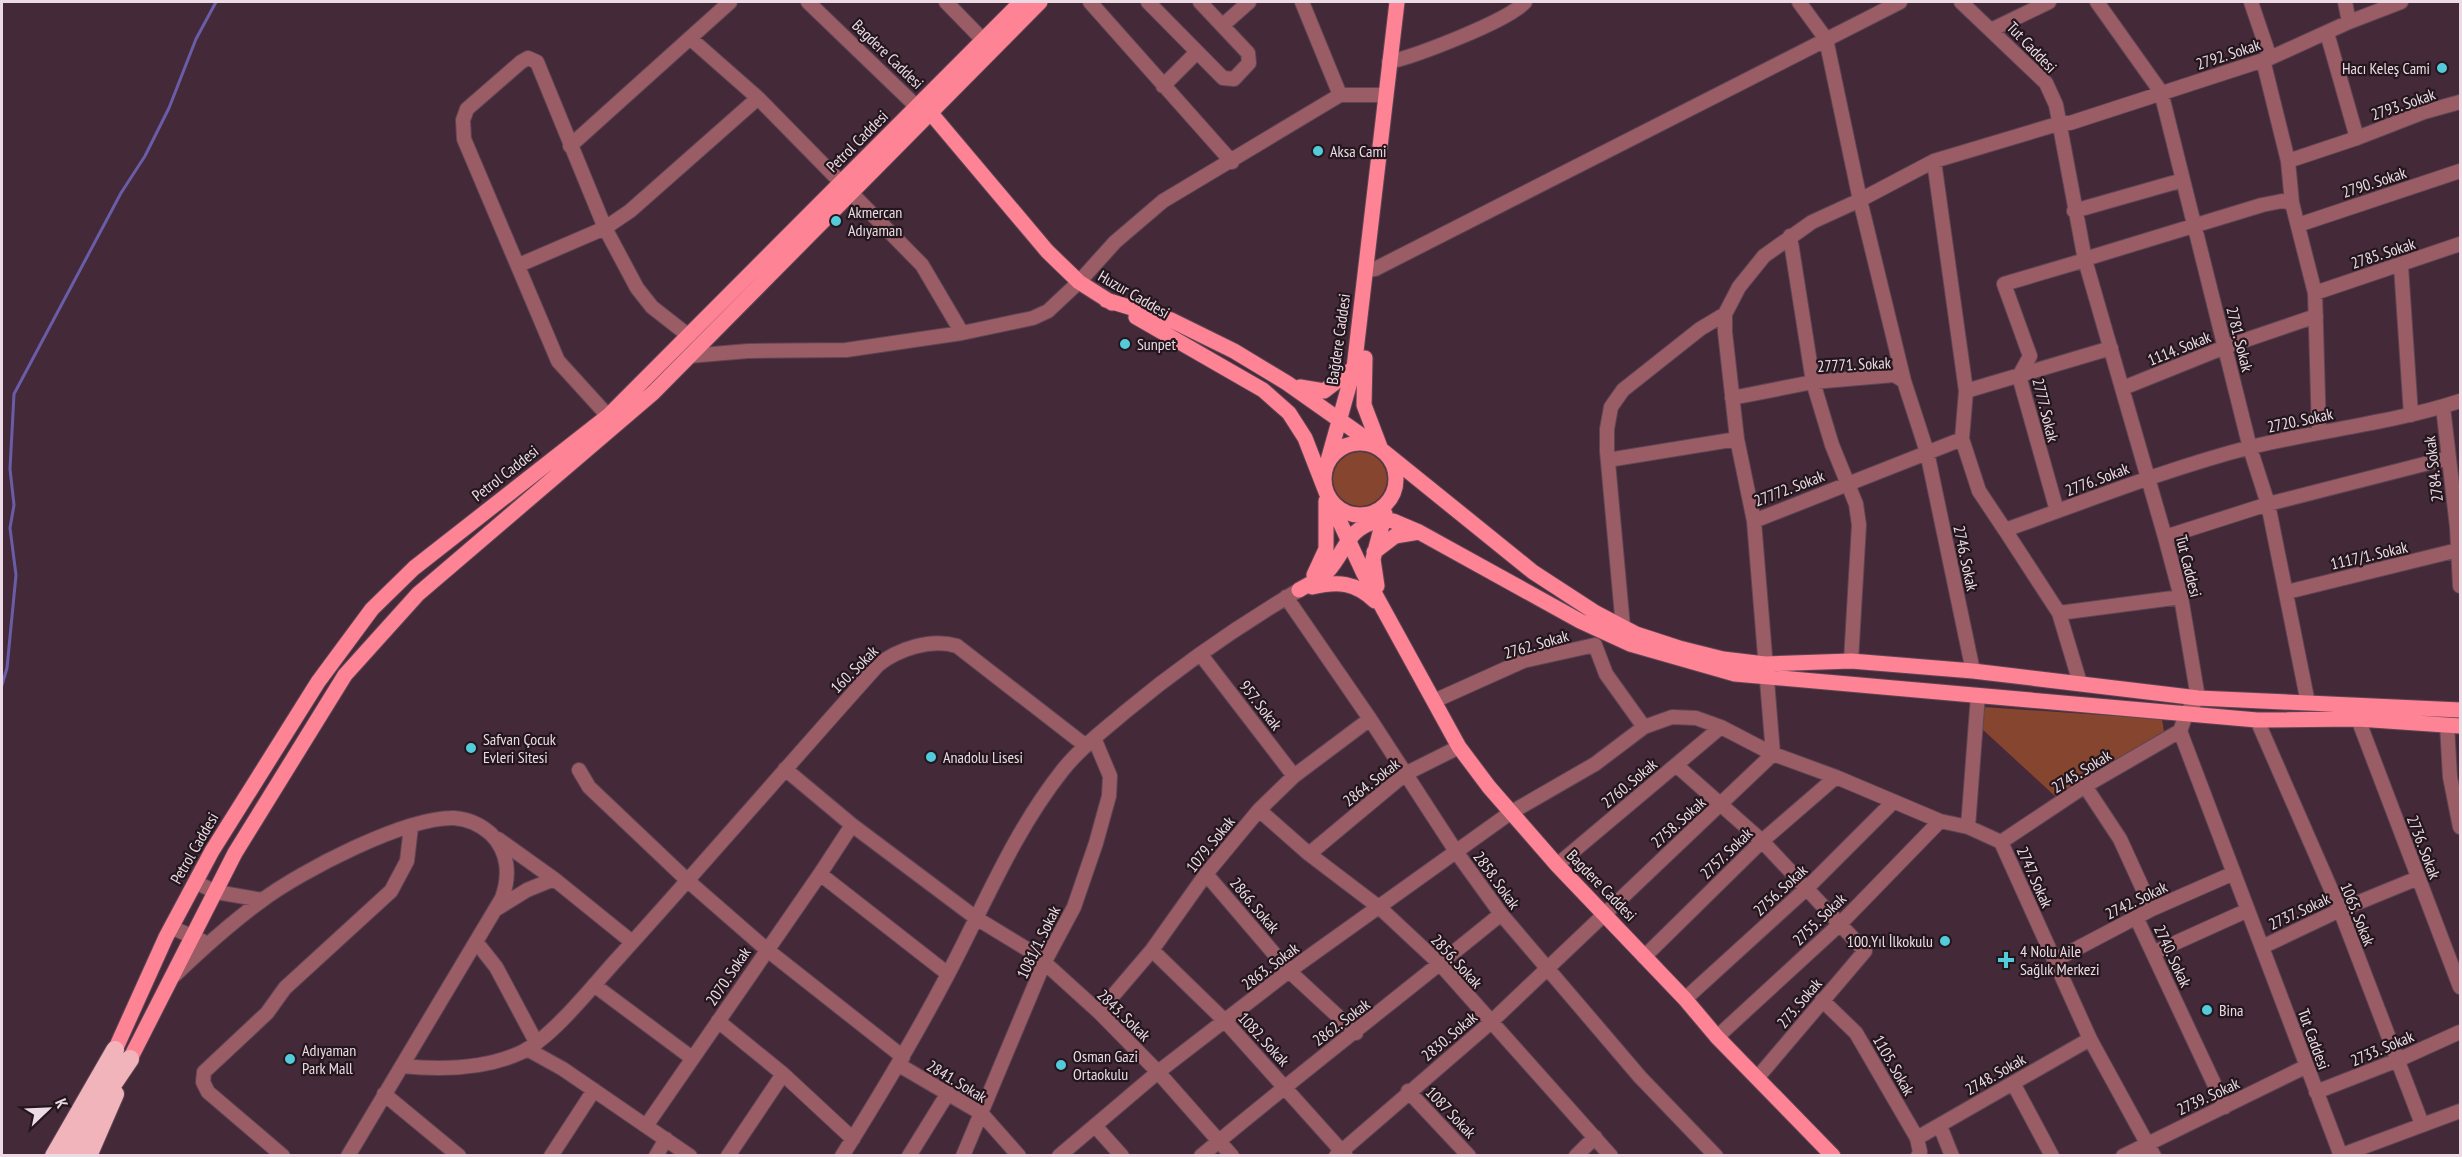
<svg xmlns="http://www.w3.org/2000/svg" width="2462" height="1157" viewBox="0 0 2462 1157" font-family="'PT Sans Narrow',sans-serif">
<rect width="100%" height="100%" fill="#442939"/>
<path fill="#86452e" d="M1333 479a27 27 0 1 1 54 0a27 27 0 1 1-54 0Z
M1983,707L2162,719L2164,732L2056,797L1981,728Z"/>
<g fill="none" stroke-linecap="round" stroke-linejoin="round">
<path stroke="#6a5da8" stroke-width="3" d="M2,685L7,668L16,575L10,528L14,505L10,469L14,394L121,193L145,156L169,108L196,39L216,2"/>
<defs>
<path id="minor" d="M808,2L916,106
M946,2L983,40
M1090,2L1232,162
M1148,2L1223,78L1234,79L1249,63L1248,53L1200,2
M1302,2L1340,95H1386
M1961,2L2046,83L2056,105L2085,260L2165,537L2181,597L2198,698L2187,712L2180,731L2341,1156
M2097,2L2161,92L2250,448L2268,504L2308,703
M2251,2L2270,58
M2345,2L2349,22
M1223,25L1249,2
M1993,29L2049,2
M2327,33L2357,138L2424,112L2460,102
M691,39L758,98L922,265L962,333
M2263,60L2288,161L2292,203
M1389,62C1416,56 1508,21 1525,2
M1163,86L1197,52
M570,146L730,2
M2288,161L2357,138
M2074,211L2183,180
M2298,225L2460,171
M1790,236L1813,382L1832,445L1856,504L1859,525L1851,661
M2085,259L2262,205L2282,201L2292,203L2315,293L2319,432
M519,265L605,228L630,211L758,98
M2401,266L2411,415
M1365,271L1375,269L1900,2
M2315,293L2460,244
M2111,348L1966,391L1962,439L1979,491L2005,530C2087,501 2166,469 2251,447C2320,430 2393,423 2460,401
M689,356L748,351L846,350L962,333L1033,318L1048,311L1079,282L1115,242L1163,201L1340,95
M1904,381L1860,200L1934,161
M2123,388L2225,347L2316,316
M1966,391L1934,161L2061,123H2070L2270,58L2349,22L2401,2
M1732,398L1813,382L1894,375L1904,381L1927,452L1973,671
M2443,407L2457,527L2460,586
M608,416L558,361L464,139L463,120L467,109L521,62L528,58L537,62L605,228L637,288L652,307L689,336
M1608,460L1737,439
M2057,511L2019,376L2030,356L2004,284L2085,260
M1754,521L1962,439
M2005,530L2059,613L2080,683
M2165,537L2268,504L2448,458
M2287,592L2458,550
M1286,597L1370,719L1457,853L1501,914L1640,1077L1716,1156
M2059,613L2181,597
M1623,627L1607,451V429L1611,407L1623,390L1700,329L1725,314L1739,287L1764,256L1812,222L1860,200L1826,39L1799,2
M1201,655L1294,776
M1434,701L1523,661L1595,645L1606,674L1644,727
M2358,719L2460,987
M2257,720L2340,910L2422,1124
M2447,725L2450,777L2460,827
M1676,765L1762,841L1865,951L1758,1077
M785,769L852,825L976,918L1035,954L1099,1012L1158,1072L1232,1156
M579,770L589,787L688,881L766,949L903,1057
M2085,786L2120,839L2152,909
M1259,810L1309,854L1380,908L1440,964L1611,1156
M1968,827L1978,695
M498,839L554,879L632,942
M2001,842L2085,786L2180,731
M1309,854L1405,774L1459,747
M1557,865L1721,727
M820,874L948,974
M1206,874L1289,971L1356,1033
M195,882L216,892L262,900
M498,908L527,890L554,879
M2136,917L2225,1107
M171,927L202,941
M477,943L496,967L536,1042
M2262,947L2340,910L2418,878
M1152,950L1225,1021L1346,1156
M2153,953L2248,910
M1644,957L1762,841L1836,777
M2055,960L2152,909L2234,873
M175,975C202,949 231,923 261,901C301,871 405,817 454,818C468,819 481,825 491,834C509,852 510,876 502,898L348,1156
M594,985L692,1058
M1685,999L1807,888L1893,802
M1822,1000L1856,1033L1917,1138L1920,1152L1918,1156
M1099,1012L1152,950L1206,874L1259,810L1294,776L1370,719
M718,1021L783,1074L853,1139
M1717,1037L1840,924L1940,821
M527,1049L563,1069L646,1126
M899,1065L981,1113L1019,1156
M402,1066C441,1070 486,1069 522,1052C554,1036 594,984 619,957C706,861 791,762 878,665C898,649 931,638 957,646L1086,746
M2013,1083L2052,1156
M1408,1091L1469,1156
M2316,1092L2398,1060L2460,1032
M384,1094L459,1156
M1940,1126L1952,1156
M1096,1127L1122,1156
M1917,1138L2090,1039
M283,1156L208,1092L203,1082L204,1072L267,1013L285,988L391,891L407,861L411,827
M551,1156L594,1090
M656,1156L666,1139
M690,1156L646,1126L820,874L852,825
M728,1156L783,1074
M842,1156C879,1097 915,1037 947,976C984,906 1013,833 1062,771C1080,748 1103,731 1125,712C1179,667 1238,626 1299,590
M909,1156L948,1093
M963,1156L1044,963L1074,907L1096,843L1109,796L1110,776L1094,738
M1059,1156L1158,1072L1289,971L1510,813L1595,764L1644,727L1672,717L1696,718L1721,727L1773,754L1836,777L1940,821L1968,827L2001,842L2090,1039L2154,1156
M1201,1156C1300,1073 1402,995 1501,914
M1336,1156L1490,1023L1773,754L1754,521L1737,439L1725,332V314
M1576,1156L1595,1137
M2123,1156L2307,1066
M2339,1156L2460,1111"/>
<path id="major" d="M929,111L1047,251L1079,282L1112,303
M1106,300L1171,320L1234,351L1287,383L1382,450L1533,572L1596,613L1636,634L1679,648L1723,659L1765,664L1851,661L1973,671L2198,698L2460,710
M1136,317L1263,390L1289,413L1305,438L1326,492L1364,574L1459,747L1489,787L1557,865L1685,999L1717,1037L1833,1156
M1365,358L1364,405L1380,447
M1300,387L1324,391L1354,368
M1324 479a36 36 0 1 1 72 0a36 36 0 1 1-72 0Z
M1327,464L1354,368L1397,2
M1365,515L1393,521L1419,532L1580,621L1630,644L1735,674L2257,720L2358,719L2460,726
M1374,552L1395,536L1419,532
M1314,575L1326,549V501
M1377,586L1373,559L1385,514
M1312,587C1338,581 1355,582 1375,601
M1299,590C1309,584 1319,580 1327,572C1348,549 1345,529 1380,520
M115,1050L166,937L212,851L318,682L372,609L414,568L608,416L1021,2
M130,1059L235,853L345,675L418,594L653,393L1040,2"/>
<path id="highway" d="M54,1156L115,1050
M72,1156L90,1118L130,1059
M88,1156L115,1094"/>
</defs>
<use href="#minor" stroke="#5f4554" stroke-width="16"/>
<use href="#major" stroke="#5f4554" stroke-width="17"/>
<use href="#highway" stroke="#5f4554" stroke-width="20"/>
<use href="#minor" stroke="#9a5d65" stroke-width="14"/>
<use href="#major" stroke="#fe8395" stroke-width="15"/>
<use href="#highway" stroke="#f1b4ba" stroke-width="18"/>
</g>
<g fill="#53cbda" stroke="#23161d" stroke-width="2">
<circle cx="2442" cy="68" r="6"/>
<circle cx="1318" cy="151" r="6"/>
<circle cx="836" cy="221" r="6"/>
<circle cx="1125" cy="344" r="6"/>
<circle cx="471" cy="748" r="6"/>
<circle cx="931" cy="757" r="6"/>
<circle cx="1945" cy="941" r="6"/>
<path d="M2003 951h6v6h6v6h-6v6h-6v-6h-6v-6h6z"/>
<circle cx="2207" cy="1010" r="6"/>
<circle cx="290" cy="1059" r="6"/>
<circle cx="1061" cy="1065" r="6"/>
</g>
<g text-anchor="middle" stroke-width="4.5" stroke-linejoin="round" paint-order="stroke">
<g font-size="16" fill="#ecdbe4" stroke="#23161d">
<text transform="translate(2032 47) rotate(46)" y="6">Tut Caddesi</text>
<text transform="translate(888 54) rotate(44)" y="6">Bagdere Caddesi</text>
<text transform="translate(2228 54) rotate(-18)" y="6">2792. Sokak</text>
<text transform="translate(2403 104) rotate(-19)" y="6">2793. Sokak</text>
<text transform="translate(857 141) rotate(-45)" y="6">Petrol Caddesi</text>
<text transform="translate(2374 182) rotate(-18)" y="6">2790. Sokak</text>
<text transform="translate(2383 253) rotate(-18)" y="6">2785. Sokak</text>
<text transform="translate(1134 294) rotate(30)" y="6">Huzur Caddesi</text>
<text transform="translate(1338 339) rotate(-82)" y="6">Bağdere Caddesi</text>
<text transform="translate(2240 339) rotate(76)" y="6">2781. Sokak</text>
<text transform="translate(2179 348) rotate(-22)" y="6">1114. Sokak</text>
<text transform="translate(1854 364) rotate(-3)" y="6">27771. Sokak</text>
<text transform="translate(2046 410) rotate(76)" y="6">2777. Sokak</text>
<text transform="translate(2300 420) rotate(-12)" y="6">2720. Sokak</text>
<text transform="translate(2433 469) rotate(-97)" y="6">2784. Sokak</text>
<text transform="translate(505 473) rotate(-38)" y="6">Petrol Caddesi</text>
<text transform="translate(2097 479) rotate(-21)" y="6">2776. Sokak</text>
<text transform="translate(1789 488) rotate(-21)" y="6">27772. Sokak</text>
<text transform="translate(2369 555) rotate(-13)" y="6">1117/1. Sokak</text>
<text transform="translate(1966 558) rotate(78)" y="6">2746. Sokak</text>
<text transform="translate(2189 566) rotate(76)" y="6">Tut Caddesi</text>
<text transform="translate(1536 644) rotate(-16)" y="6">2762. Sokak</text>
<text transform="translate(854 669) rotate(-45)" y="6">160. Sokak</text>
<text transform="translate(1261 705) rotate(52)" y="6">957. Sokak</text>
<text transform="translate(2081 771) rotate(-32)" y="6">2745. Sokak</text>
<text transform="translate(1371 782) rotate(-38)" y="6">2864. Sokak</text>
<text transform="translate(1629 783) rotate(-40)" y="6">2760. Sokak</text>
<text transform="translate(1678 822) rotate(-42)" y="6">2758. Sokak</text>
<text transform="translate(1210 844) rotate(-51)" y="6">1079. Sokak</text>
<text transform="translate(2424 847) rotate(69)" y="6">2736. Sokak</text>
<text transform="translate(194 848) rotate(-60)" y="6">Petrol Caddesi</text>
<text transform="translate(1726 853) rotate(-44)" y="6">2757. Sokak</text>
<text transform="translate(2035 877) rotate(66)" y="6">2747. Sokak</text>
<text transform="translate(1497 880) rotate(54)" y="6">2858. Sokak</text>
<text transform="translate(1602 885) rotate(46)" y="6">Bagdere Caddesi</text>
<text transform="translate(1780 890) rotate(-43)" y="6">2756. Sokak</text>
<text transform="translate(2136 900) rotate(-26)" y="6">2742. Sokak</text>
<text transform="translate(1255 905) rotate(50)" y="6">2866. Sokak</text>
<text transform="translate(2299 911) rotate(-25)" y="6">2737. Sokak</text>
<text transform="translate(2358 914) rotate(68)" y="6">1065. Sokak</text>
<text transform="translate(1819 919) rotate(-44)" y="6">2755. Sokak</text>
<text transform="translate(1038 942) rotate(-64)" y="6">1081/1. Sokak</text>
<text transform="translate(2173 956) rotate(65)" y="6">2740. Sokak</text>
<text transform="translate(1457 961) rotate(47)" y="6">2856. Sokak</text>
<text transform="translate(1270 966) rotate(-37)" y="6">2863. Sokak</text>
<text transform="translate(728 976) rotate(-56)" y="6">2070. Sokak</text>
<text transform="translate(1799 1003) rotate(-50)" y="6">273. Sokak</text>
<text transform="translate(1124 1015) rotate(44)" y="6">2843. Sokak</text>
<text transform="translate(1341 1022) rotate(-37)" y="6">2862. Sokak</text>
<text transform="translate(1449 1036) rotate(-40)" y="6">2830. Sokak</text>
<text transform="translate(1264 1039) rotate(47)" y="6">1082. Sokak</text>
<text transform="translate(2314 1039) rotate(70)" y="6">Tut Caddesi</text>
<text transform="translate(2382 1048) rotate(-23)" y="6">2733. Sokak</text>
<text transform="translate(1894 1065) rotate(60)" y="6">1105. Sokak</text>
<text transform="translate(1995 1074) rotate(-30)" y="6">2748. Sokak</text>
<text transform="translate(957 1081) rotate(31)" y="6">2841. Sokak</text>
<text transform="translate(2208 1096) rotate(-25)" y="6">2739. Sokak</text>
<text transform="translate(1451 1112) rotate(46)" y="6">1087 Sokak</text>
</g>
<g font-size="16" fill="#ecdbe4" stroke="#23161d" text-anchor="start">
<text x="2430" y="74" text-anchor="end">Hacı Keleş Cami</text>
<text x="1330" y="157">Aksa Cami</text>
<text x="848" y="218">Akmercan<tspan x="848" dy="18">Adıyaman</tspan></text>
<text x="1137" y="350">Sunpet</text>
<text x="483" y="745">Safvan Çocuk<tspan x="483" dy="18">Evleri Sitesi</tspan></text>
<text x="943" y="763">Anadolu Lisesi</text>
<text x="1933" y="947" text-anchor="end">100.Yıl İlkokulu</text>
<text x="2020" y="957">4 Nolu Aile<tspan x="2020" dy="18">Sağlık Merkezi</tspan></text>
<text x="2219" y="1016">Bina</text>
<text x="302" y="1056">Adıyaman<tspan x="302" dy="18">Park Mall</tspan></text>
<text x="1073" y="1062">Osman Gazi<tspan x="1073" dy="18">Ortaokulu</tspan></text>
</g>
</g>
<rect width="2462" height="1157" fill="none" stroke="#ecdbe4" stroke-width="6"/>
<g transform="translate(48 1109) rotate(67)" stroke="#23161d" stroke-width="4.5" paint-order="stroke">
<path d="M0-4.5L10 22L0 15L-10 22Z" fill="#ecdbe4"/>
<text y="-9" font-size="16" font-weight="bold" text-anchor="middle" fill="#ecdbe4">K</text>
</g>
</svg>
